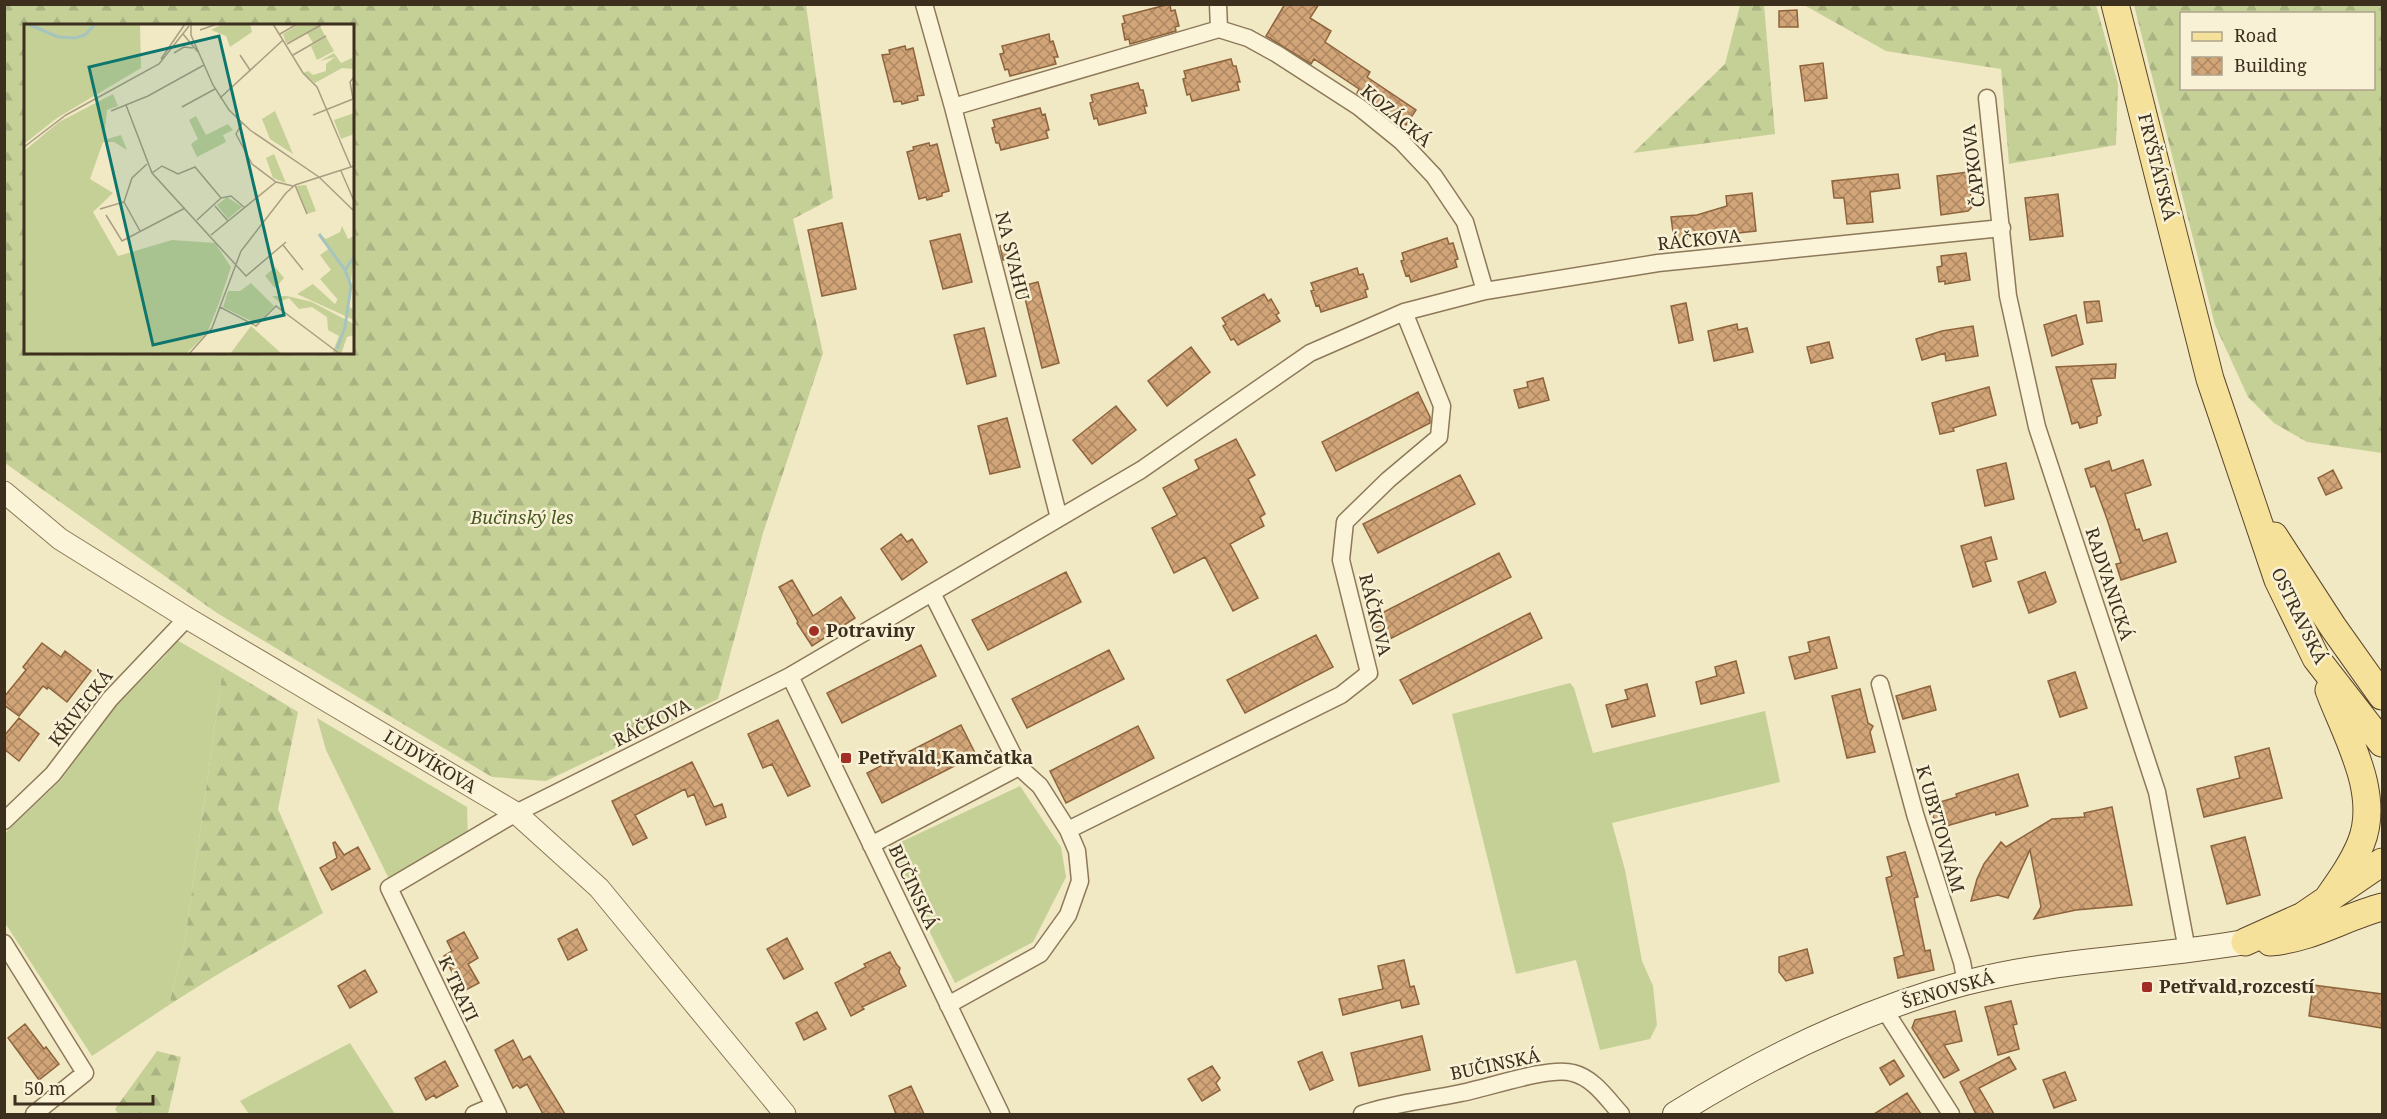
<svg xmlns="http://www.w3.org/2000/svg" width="2387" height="1119" viewBox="0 0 2387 1119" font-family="'Noto Serif',serif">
<defs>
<pattern id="forest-firs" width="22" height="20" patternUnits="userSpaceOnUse" patternTransform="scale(1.5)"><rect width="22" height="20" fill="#c5d097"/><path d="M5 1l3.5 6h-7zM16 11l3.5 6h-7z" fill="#aab382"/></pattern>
<pattern id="building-cross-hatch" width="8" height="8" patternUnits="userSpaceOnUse" patternTransform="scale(1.5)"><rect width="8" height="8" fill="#d2a578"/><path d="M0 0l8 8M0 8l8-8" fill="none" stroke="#ac8762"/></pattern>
</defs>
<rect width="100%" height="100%" fill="#f1e8c4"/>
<path fill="#c5d097" d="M177,640L223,667L185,940L169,1005L92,1056L5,923V833L61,780L113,708L164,657Z
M1570,683L1574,688L1593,753L1765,711L1780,782L1612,823L1625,870L1642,961L1653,986L1657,1025L1650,1039L1600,1050L1576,960L1516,974L1452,714Z
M317,718L467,807L468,838L389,879L326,750Z
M1020,786L1061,847L1066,877L1033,942L955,983L888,848Z
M350,1043L395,1114H249L240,1101Z"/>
<path fill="url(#forest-firs)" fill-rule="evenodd" d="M5,4L806,5L833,198L793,219L823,353L763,533L718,699L546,781L492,777L217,613L5,463ZM26,26H352V352H26Z
M1740,5H1764L1775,134L1633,153L1725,64Z
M1804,5H2096L2118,84L2116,145L2009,164L2001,69L1886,51Z
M2134,5H2382V453L2307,442L2274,423L2248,397L2215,325ZM2182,14H2374V88H2182Z
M223,667L298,712L278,809L323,913C271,944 219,972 169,1005L185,940Z
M157,1051L181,1057L168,1114H118L115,1109Z"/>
<path fill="url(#building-cross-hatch)" stroke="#8e643d" stroke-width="1.5" d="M1170,4L1171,11L1175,10L1179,26L1175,27L1176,31L1130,44L1129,39L1125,40L1122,24L1125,23L1123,16Z
M1285,4H1319L1310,18L1331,31L1325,42L1370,72L1367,77L1416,110L1406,125L1357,93L1359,89L1314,59L1311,64L1266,36Z
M1797,10L1798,27H1779V11Z
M1049,34L1050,42L1053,41L1058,57H1054L1056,64L1010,76L1008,69L1005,70L1000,54L1004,53L1002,46Z
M905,46L906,50L913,48L924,95L917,96L918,100L902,104L901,101L894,102L882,55L890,54L889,50Z
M1231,59L1233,66H1236L1240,82H1237L1239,90L1192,101L1190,94L1187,95L1183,79L1186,78L1184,71Z
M1823,63L1827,98L1805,101L1800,66Z
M1138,83L1140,90H1143L1147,106H1144L1146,113L1099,125L1097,118L1094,119L1090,103L1093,102L1091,95Z
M1040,108L1042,115L1045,114L1049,130L1046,131L1048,138L1001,150L999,143H996L992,128L995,127L993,120Z
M929,143L930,146L937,144L949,191L942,193V196L927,200L926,197L919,199L907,152L914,150L913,147Z
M1968,172L1972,207L1968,211L1941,215L1937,176Z
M1898,174L1900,188L1870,192L1873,222L1847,224L1844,198H1834L1832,181Z
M1752,193L1756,231L1674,240L1671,217L1697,215L1727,206L1726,196Z
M2058,194L2063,236L2030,240L2025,198Z
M842,223L856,289L822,296L808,230Z
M960,234L972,282L943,289L930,241Z
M1447,238L1449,244L1453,243L1458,259L1455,260L1457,267L1411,282L1409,275L1406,276L1401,261L1404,260L1402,253Z
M1014,242L1018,256L1003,260L1000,246Z
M1966,253L1970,280L1945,284V281L1939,282L1937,267L1942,266L1941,256Z
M1357,268L1359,275L1363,274L1368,289L1365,290L1367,297L1321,312L1319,305L1316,306L1311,291L1314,290L1311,283Z
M1038,282L1059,363L1042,368L1022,286Z
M1264,294L1268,301L1271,299L1279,313L1276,315L1280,321L1238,345L1234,339L1231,340L1223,326L1226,324L1222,318Z
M2099,301L2102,321L2087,323L2084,302Z
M1686,303L1693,340L1679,343L1671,306Z
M2076,315L2083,344L2052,356L2044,325Z
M1737,324L1738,330L1747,328L1753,352L1714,361L1708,331Z
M1973,326L1978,356L1946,361L1945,353L1922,360L1916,339L1942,331Z
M984,328L996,376L967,384L954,335Z
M1829,342L1833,358L1811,363L1807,347Z
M1191,347L1210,372L1167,406L1148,381Z
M2116,364L2115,378L2091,379L2101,415L2097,417V423L2080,428L2078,422L2072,424L2056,367Z
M1543,378L1549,400L1519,408L1514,390L1528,387L1527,382Z
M1989,387L1996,415L1953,428L1954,431L1940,434L1932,403Z
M1418,392L1430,417V423L1336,471L1322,442Z
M1116,406L1136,430L1092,464L1073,440Z
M1007,418L1020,467L990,474L978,426Z
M1236,439L1255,475L1248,479L1265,514L1260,517L1264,526L1230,544L1258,598L1233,611L1205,557L1174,573L1152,528L1177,515L1163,488L1199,469L1195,460Z
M2143,460L2151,485L2125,494L2136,530L2139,529L2143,541L2167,533L2176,562L2121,580L2116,564L2121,563L2107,519L2095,486L2091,487L2085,469L2109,461L2112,471Z
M2006,463L2014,499L1985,506L1977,470Z
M2333,470L2342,488L2326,495L2318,478Z
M1460,475L1475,504L1378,553L1363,524Z
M901,534L907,542L912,539L927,562L902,580L881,549Z
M1991,537L1997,559L1985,562L1991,581L1973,587L1961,546Z
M1499,553L1511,577L1382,643L1370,619Z
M1066,572L1081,602L988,650L972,620Z
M2045,572L2056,602L2053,604L2029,613L2018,582Z
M792,580L813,616L841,597L855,618L812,646L797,623L798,622L779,587Z
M1530,613L1542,638L1413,704L1400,680Z
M1316,635L1333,667L1245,713L1227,680Z
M1829,637L1837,668L1795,679L1789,657L1810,652L1808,642Z
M42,643L61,657L65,651L91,671L67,702L48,687L47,689L43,686L19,716L4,705V697L26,670L23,667Z
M921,645L936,676L842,723L827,693Z
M1109,650L1124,679L1027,728L1012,699Z
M1736,661L1744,693L1701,704L1696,682L1717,676L1715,667Z
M2075,672L2087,708L2060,717L2048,681Z
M1647,684L1655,716L1612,727L1606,705L1628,699L1625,690Z
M1930,686L1936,710L1903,719L1896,696Z
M1860,689L1868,723L1873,726L1870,732L1875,752L1847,758L1832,696Z
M19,718L39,734L19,761L4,749V736Z
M778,720L810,786L788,796L772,764L763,768L748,734Z
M961,725L976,755L882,803L867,773Z
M1138,726L1154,758L1066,803L1050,771Z
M2269,748L2282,798L2204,817L2197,789L2240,778L2235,757Z
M692,762L714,807L722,804L726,817L706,825L694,794L688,797L685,789L635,815L647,838L633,845L612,801Z
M2018,774L2028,806L1996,815L1995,812L1936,829L1930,805L1957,797L1956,794Z
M2112,807L2132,905L2076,910L2034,919L2041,907L2030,850L2008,898L1998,895L1971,901L1977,879L1984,864L2001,842L2006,847L2052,819L2085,817L2084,813Z
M2245,837L2260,895L2227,904L2211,846Z
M335,842L344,855L358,847L370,869L332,890L320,868L337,858L333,843Z
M1905,852L1918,897L1914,898L1925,951L1930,950L1934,970L1898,978L1894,958L1904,955L1886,878L1892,876L1887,857Z
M577,929L587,950L568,960L558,939Z
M464,932L478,958L468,964L479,983L462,992L444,956L452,951L447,941Z
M787,938L803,969L784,979L767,949Z
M1807,949L1813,973L1786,981L1779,972V957Z
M890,952L897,965L900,968L899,972L906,986L862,1007L864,1009L851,1016L835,983L866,967L864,964Z
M1404,960L1410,987L1414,986L1419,1004L1402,1008L1400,1000L1343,1015L1339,999L1383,989L1378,966Z
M365,970L377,992L350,1008L338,986Z
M2313,985L2382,994V1028L2309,1016Z
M2011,1001L2017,1024L2013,1025L2019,1049L1998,1055L1985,1007Z
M1955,1011L1962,1041L1944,1045L1959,1070L1944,1078L1912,1028L1915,1020Z
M817,1012L826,1029L804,1040L796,1023Z
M25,1024L44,1049L46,1047L59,1064L39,1080L8,1038Z
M1422,1036L1430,1070L1359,1086L1351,1053Z
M513,1040L523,1060L530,1056L565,1114H543L527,1084L520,1088L517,1085L513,1088L495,1050Z
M1322,1052L1333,1080L1310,1090L1298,1062Z
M2009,1057L2016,1069L1979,1088L1994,1114H1976L1960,1082Z
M1894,1060L1904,1076L1890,1085L1880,1068Z
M445,1061L458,1086L436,1098L434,1095L426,1100L415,1078Z
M1212,1066L1220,1078L1216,1083L1220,1090L1202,1101L1188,1079Z
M2065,1072L2076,1100L2054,1108L2043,1080Z
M911,1086L924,1114H896L889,1096Z
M1907,1093L1921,1114H1874Z"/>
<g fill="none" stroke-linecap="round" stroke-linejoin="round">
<defs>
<path id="minor" d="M924,4L953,107L1059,518
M1218,4L1219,29L1248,38L1277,54L1359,107L1401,141L1434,176L1465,222L1485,291
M1987,98L2008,296L2037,427L2157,792L2187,950
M953,107L1219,29
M932,593L1019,767L1040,786L1068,830
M790,676L1001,1114
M1880,684L1915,814L1962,962L1966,983
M4,821L53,774L110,699L187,618
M871,845L1019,767
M4,943L85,1073L34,1114
M948,1005L1040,954L1068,915L1080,881L1077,851L1068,830L1341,695L1369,673L1341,560L1345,522L1388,480L1439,437L1442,406L1404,312
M1884,1009L1951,1114
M474,1114L493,1106
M498,1114L389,888L516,813L790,676L1141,470L1310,353L1404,312L1485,291L1658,263L2002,228
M1362,1114C1394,1103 1428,1100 1461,1093C1488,1088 1549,1066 1573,1073C1594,1078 1608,1100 1621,1114"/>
<path id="tertiary" d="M4,492L60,539L187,618L516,813L599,888L785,1114"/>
<path id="secondary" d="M1675,1114C1765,1058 1863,1010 1965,983C2056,959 2153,958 2245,942"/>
<path id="primary" d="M2115,4L2210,379L2278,580L2316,658L2382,743
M2274,536L2333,627L2382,696
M2328,898C2340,881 2353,863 2361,843C2381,793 2346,736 2329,690
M2245,942L2303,916L2382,862
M2270,942C2311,939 2344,917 2382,907"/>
</defs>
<use href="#minor" stroke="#8d7959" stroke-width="19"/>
<use href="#tertiary" stroke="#8d7959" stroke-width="23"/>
<use href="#secondary" stroke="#6f5a3c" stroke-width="26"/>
<use href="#primary" stroke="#5b472d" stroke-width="29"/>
<use href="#minor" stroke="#fbf4d9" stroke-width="16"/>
<use href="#tertiary" stroke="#fbf4d9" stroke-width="21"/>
<use href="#secondary" stroke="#fbf4d9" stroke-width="24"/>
<use href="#primary" stroke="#f6e19a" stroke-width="27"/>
</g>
<g fill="#a12f25" stroke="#f8f1d5" stroke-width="2">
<circle cx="814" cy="631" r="6"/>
<rect x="840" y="752" width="12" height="12" rx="3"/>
<rect x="2141" y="981" width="12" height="12" rx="3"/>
</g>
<g text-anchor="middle" stroke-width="5" stroke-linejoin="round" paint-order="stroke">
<g font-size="18" fill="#3c2f1e" stroke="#f8f1d5">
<text transform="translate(1396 116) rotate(40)" y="6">KOZÁCKÁ</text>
<text transform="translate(1974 166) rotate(-97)" y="6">ČAPKOVA</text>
<text transform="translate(2157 167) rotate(76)" y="6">FRYŠTÁTSKÁ</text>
<text transform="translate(1699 240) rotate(-6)" y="6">RÁČKOVA</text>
<text transform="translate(1012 256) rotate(76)" y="6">NA SVAHU</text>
<text transform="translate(2109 584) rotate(72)" y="6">RADVANICKÁ</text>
<text transform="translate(1375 615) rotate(76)" y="6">RÁČKOVA</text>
<text transform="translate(2299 616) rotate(64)" y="6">OSTRAVSKÁ</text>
<text transform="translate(81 708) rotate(-52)" y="6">KŘIVECKÁ</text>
<text transform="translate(652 723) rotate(-27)" y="6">RÁČKOVA</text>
<text transform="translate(430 762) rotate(31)" y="6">LUDVÍKOVA</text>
<text transform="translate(1940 829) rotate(74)" y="6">K UBYTOVNÁM</text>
<text transform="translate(913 887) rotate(65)" y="6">BUČINSKÁ</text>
<text transform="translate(458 989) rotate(65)" y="6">K TRATI</text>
<text transform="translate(1948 990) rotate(-16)" y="6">ŠENOVSKÁ</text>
<text transform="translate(1495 1065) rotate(-12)" y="6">BUČINSKÁ</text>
</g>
<g font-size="18" font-style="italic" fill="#485a23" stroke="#f8f1d5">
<text x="522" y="524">Bučinský les</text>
</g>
<g font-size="18" font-weight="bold" fill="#3c2f1e" stroke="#f8f1d5" text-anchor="start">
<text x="826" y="637">Potraviny</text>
<text x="858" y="764">Petřvald,Kamčatka</text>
<text x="2159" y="993">Petřvald,rozcestí</text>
</g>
</g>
<g transform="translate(24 24)">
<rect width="330" height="330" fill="#f1e8c4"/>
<path d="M198,0H226L228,8L206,23L202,12L187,6ZM275,0H295L301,12L289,19L283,9L262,19L259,10ZM302,13L310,27L293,36L287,22ZM310,29L317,39L328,34L330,45L318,44L291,59L279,49L284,47L289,51L302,47V40L311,33L296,37ZM251,87L259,106L269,130L246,115L238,95ZM330,89V110L317,115L310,96ZM172,92L182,111L204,100L209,106L199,111L202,118L173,133L167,120L174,115L165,96ZM250,130L262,159L249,154L242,134ZM282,161L292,187L283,190L272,162ZM203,173L218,183L204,195L193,181ZM318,202L324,215L330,212V231L319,247L324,257L315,277L296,255L307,246L296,231L306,224L295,210L302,215L316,208ZM251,243L260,254L251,264L241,252ZM234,274H242L250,282L233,300L199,283L201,277ZM227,302L258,330H206Z" fill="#c5d097"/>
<path d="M0,0H116L117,44L33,94L0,120ZM89,70L94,82L83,86L80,116L97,111L103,126L90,118H79L66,155L89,169L69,188L94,232L148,216L191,219L207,243L195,279L183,309L162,330H0V127L35,98ZM330,231L324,282L330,286V296L273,270L289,260L311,280L324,257L318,247ZM227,259L242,274L201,277L204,267H216ZM248,272H263L288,278L330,300V311L323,313L317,330H308L315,312L304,306L303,293L288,283L275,285L265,274L255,278Z" fill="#c5d097"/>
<path fill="none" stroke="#a6c4be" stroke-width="3" d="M4,0L34,13L51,14L61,11L71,0M295,210L321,246M313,325L321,303L327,262L321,246L330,233"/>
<path fill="none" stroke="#a99e82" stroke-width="1.5" d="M167,0V11L189,61L205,86L226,106L295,153L330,187M249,0L279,49L293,63L327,143M176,6L193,0M159,10L174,28M256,10L273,0M263,20L297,1M150,29L160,23L169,24M216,31L226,46M269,31L302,12M137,35L161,0M196,74L259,16M102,81L128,149L222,252L262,218M158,83L191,65M87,87L124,72L180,41M289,91L329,75L326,58L330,53M218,99L212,110L228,140L252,158L269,162M0,123L42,91L135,40L165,2M317,147L330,177M128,149L138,142L154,150L171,143L197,174L207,172L221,184M271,161L283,190M100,178L116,207M191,182L204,197M76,185L100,178L108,154L123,140M82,191L98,217L161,184M173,196L197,174M187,211L252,158M259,221L279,246M196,283L232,302L252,282L316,330M165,330L188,304L217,227L262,169L271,161L330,142"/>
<path fill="#0f766e" fill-opacity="0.15" stroke="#0f766e" stroke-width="3" d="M195,12L260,291L129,321L65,43Z"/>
<rect width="330" height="330" fill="none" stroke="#3c2f1e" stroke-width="3"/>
</g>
<rect width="2387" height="1119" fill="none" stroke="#3c2f1e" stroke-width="12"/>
<rect x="2180" y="12" width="195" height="78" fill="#f8f1d5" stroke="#ada38c" stroke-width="1.5"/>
<rect x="2192" y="32" width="30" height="9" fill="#f6e19a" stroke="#ada38c" stroke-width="1.5"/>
<text x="2234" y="42" font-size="18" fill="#3c2f1e">Road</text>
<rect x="2192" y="57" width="30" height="18" fill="url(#building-cross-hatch)" stroke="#ada38c" stroke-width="1.5"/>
<text x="2234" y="72" font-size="18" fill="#3c2f1e">Building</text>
<path d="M15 1095v9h138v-9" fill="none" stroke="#3c2f1e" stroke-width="3"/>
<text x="24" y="1095" font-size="18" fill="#3c2f1e" stroke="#f8f1d5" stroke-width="4.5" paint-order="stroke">50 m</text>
</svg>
